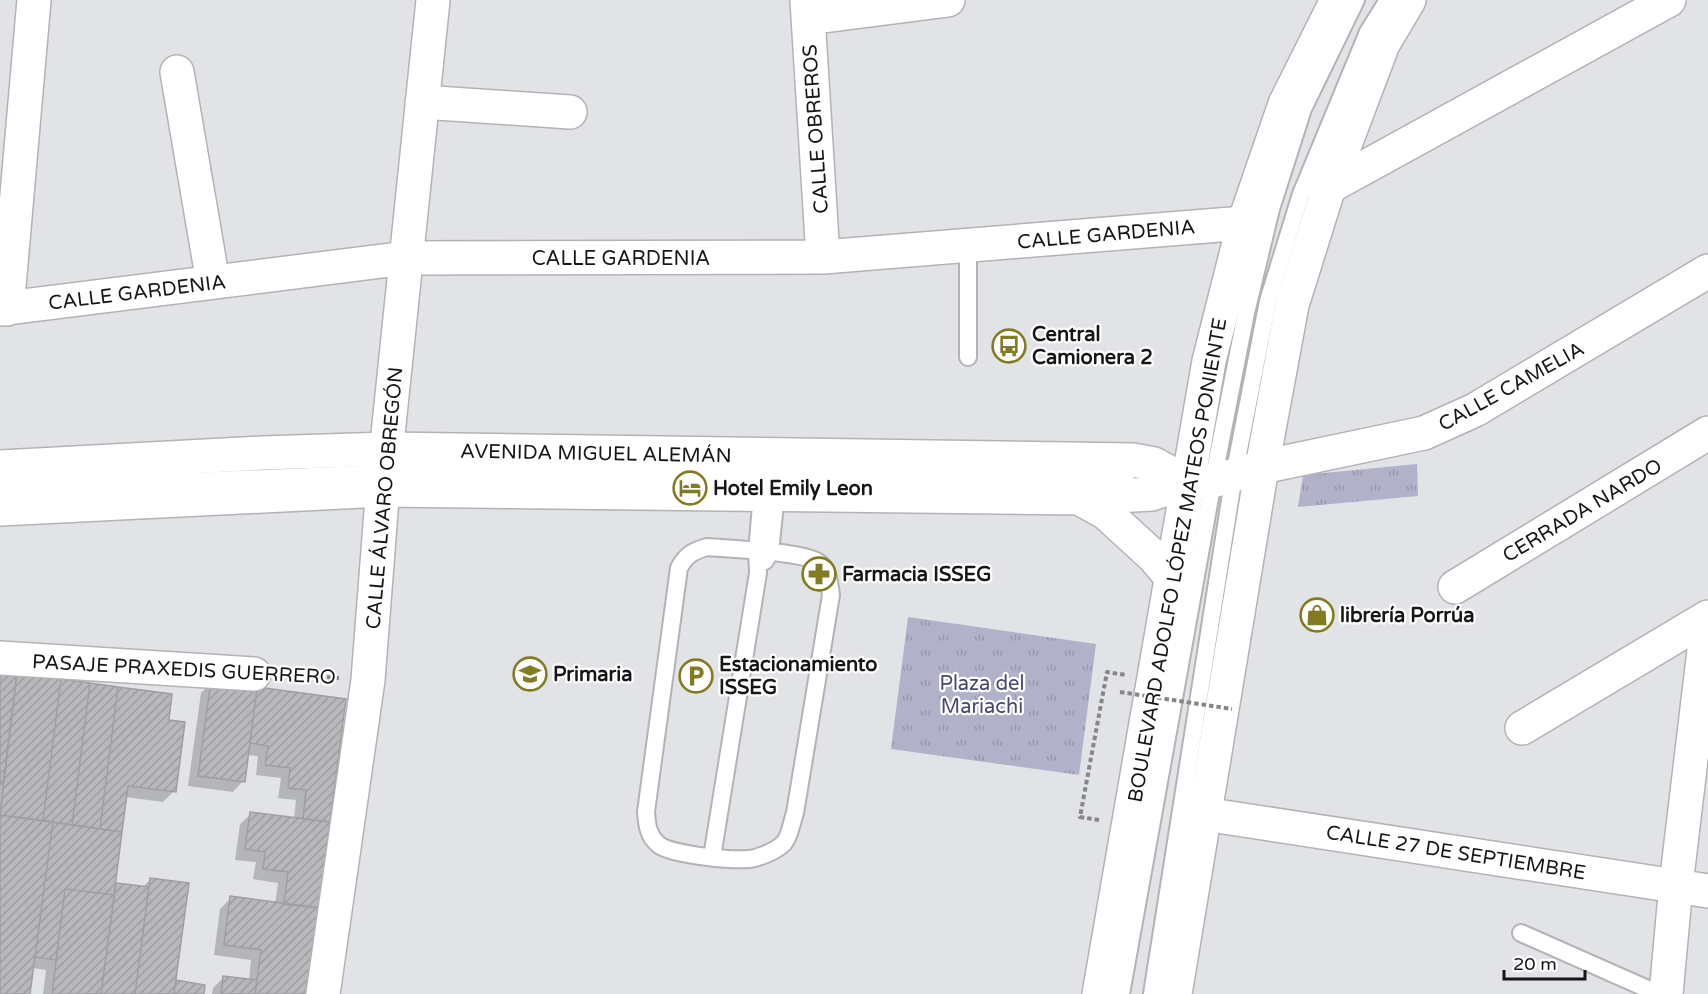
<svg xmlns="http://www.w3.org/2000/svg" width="1708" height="994" viewBox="0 0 1708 994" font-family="'Varela Round',sans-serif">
<defs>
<pattern id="park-tufts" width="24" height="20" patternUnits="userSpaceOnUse" patternTransform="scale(1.5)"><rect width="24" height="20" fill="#b1b2ca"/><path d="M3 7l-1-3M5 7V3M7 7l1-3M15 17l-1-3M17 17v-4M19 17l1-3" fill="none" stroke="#9898ad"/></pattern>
<pattern id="building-hatch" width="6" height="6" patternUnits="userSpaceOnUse" patternTransform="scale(1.5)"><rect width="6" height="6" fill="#b8b8bc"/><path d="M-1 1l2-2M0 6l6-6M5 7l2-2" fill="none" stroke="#9d9da1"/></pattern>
</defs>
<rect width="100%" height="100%" fill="#e2e3e6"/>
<path fill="url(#park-tufts)" d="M1417,464L1418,496L1298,507L1303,475Z
M908,617L1096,644L1079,775L891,749Z"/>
<path fill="#0003" d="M0,672L170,695L167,721L174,791L163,802L125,797L114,884L142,888L151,879L174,982L203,986L202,994H43L46,970L32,968L29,994H0V817L56,824L57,821L0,814Z
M212,682L345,700L306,994H212L213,988L224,977L249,980L251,960L214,955L220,909L231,898L275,904L278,883L253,879L256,862L235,860L240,824L251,814L294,819L296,800L278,798L281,778L256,775L258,756L247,755L243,781L233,792L188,786L201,693Z"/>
<path fill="url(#building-hatch)" stroke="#9f9fa3" stroke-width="1.5" d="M0,671L17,673L3,784H0Z
M17,673L61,679L43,821L0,815Z
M61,679L90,683L72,825L43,821Z
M211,680L257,687L245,782L198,776Z
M90,683L118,687L100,829L72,825Z
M118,687L172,694L169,720L185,722L176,792L128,786L122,832L100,829Z
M257,687L346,699L330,822L303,819L306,790L288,788L290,768L265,765L268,746L250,743Z
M250,812L330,822L319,908L284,904L288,872L263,869L265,852L245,849Z
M0,815L53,822L30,994H0Z
M53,822L122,832L114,895L65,889L56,960L35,957Z
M150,878L189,883L174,994H135Z
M116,883L149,887L135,994H101Z
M65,889L114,895L101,994H52Z
M230,896L319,908L307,994H255L261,950L224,945Z
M223,976L257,980L255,994H221Z
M176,980L205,985L204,994H174Z"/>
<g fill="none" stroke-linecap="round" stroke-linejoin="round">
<defs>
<path id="service" d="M968,246V357
M0,489L384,473L458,467L731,475L1126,480
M707,547C731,549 800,551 818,562C829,569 829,584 831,595L795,813C792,821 790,836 784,843C777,850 765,855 755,858C738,862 673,855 659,845C648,836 647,825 646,812L679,568C686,555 693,551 707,547Z
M765,561L770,552L776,495
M712,857L758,573L757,551L762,495
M1521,933L1659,994
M1121,994L1213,481L1246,313L1271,209L1303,109L1356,0
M1152,994L1234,475L1268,301L1301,194L1368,32L1388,0"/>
<path id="minor" d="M807,0L823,257
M808,18L948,0
M177,72L213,282
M422,102L570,112
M1329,187L1669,0
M0,309L406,258L823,257L1244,223
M7,309L34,0
M1262,467L1424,433L1475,410L1708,271
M1455,587L1708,433
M0,658L254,674
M1522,728L1708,617
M1204,814L1708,891
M323,994L368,680L384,473L433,0
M1666,994L1676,885L1708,617"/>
<path id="secondary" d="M0,467L263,453L387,449L1133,460L1154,464L1187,482
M0,509L383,490L1079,498L1152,494L1187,482L1213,481L1262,467"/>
<path id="primary" d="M1079,498L1106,513L1154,557L1171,577
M1099,994L1209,361L1244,223L1285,104L1337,0
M1175,994L1262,467L1292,305L1329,187L1383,44L1409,0"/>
</defs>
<use href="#service" stroke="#b3b3b7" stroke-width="20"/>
<use href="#minor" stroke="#b3b3b7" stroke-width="36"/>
<use href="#secondary" stroke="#b3b3b7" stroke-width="36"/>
<use href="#primary" stroke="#b3b3b7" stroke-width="36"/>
<path stroke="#858688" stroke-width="4" stroke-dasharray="4.5 3" stroke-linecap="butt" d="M282,675L341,678
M1099,820L1080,817L1107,672L1126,675"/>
<use href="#service" stroke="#fff" stroke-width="16"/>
<use href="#minor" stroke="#fff" stroke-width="33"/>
<use href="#secondary" stroke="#fff" stroke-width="33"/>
<use href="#primary" stroke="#fff" stroke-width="33"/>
<path stroke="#858688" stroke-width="4" stroke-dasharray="4.5 3" stroke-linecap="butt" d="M1120,692L1232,709"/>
</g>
<defs>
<symbol id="bus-ring" viewBox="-11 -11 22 22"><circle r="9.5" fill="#fff" stroke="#837b21" stroke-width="1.5"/><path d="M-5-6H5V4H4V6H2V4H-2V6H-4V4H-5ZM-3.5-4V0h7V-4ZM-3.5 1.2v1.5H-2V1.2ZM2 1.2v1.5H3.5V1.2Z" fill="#837b21"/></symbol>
<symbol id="hotel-ring" viewBox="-11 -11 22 22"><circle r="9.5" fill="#fff" stroke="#837b21" stroke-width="1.5"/><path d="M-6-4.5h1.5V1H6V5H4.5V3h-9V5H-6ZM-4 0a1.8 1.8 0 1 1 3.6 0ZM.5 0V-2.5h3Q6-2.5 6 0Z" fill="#837b21"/></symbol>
<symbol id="pharmacy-ring" viewBox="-11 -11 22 22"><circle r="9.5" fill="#fff" stroke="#837b21" stroke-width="1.5"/><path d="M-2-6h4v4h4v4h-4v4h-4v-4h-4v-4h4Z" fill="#837b21"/></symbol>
<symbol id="shop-ring" viewBox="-11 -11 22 22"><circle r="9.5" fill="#fff" stroke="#837b21" stroke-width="1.5"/><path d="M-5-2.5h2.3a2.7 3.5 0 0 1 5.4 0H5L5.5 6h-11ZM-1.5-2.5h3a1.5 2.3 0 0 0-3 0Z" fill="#837b21"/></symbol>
<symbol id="school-ring" viewBox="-11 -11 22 22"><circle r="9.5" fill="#fff" stroke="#837b21" stroke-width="1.5"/><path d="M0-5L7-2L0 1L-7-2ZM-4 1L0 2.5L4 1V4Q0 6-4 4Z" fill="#837b21"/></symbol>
<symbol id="parking-ring" viewBox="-11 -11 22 22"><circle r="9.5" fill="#fff" stroke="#837b21" stroke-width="1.5"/><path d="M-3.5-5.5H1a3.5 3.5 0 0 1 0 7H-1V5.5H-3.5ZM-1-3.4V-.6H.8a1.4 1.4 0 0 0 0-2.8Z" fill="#837b21"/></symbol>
</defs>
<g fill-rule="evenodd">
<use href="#bus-ring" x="990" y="327" width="38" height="38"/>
<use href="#hotel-ring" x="671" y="469" width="38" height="38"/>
<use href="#pharmacy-ring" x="800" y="555" width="38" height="38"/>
<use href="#shop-ring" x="1298" y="596" width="38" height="38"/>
<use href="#school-ring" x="511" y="655" width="38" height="38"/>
<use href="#parking-ring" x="677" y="657" width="38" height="38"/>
</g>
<g text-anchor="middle" stroke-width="4.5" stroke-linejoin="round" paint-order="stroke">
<g font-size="20" fill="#161618" stroke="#fff">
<text transform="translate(815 129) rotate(-94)" y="7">CALLE OBREROS</text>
<text transform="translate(1106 234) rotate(-5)" y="7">CALLE GARDENIA</text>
<text x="621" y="265">CALLE GARDENIA</text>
<text transform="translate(137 292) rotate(-7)" y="7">CALLE GARDENIA</text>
<text transform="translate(1511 386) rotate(-29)" y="7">CALLE CAMELIA</text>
<text transform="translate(596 453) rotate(1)" y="7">AVENIDA MIGUEL ALEMÁN</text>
<text transform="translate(384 498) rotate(-85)" y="7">CALLE ÁLVARO OBREGÓN</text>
<text transform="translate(1582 510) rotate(-31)" y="7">CERRADA NARDO</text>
<text transform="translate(1177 560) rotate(-80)" y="7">BOULEVARD ADOLFO LÓPEZ MATEOS PONIENTE</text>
<text transform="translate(184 669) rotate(3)" y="7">PASAJE PRAXEDIS GUERRERO</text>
<text transform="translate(1456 852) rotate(9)" y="7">CALLE 27 DE SEPTIEMBRE</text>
</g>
<g font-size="20" font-weight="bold" fill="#161618" stroke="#fff" text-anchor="start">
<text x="1032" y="341">Central<tspan x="1032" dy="23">Camionera 2</tspan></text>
<text x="713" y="495">Hotel Emily Leon</text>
<text x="842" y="581">Farmacia ISSEG</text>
<text x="1340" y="622">librería Porrúa</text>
<text x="719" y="671">Estacionamiento<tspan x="719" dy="23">ISSEG</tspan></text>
<text x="553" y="681">Primaria</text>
</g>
<g font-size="20" fill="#484773" stroke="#fff">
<text x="982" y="690">Plaza del<tspan x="982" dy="23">Mariachi</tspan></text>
</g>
</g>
<path d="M1504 970v9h81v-9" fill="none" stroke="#161618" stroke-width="3"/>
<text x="1513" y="970" font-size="18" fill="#161618" stroke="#ffffff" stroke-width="4.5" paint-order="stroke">20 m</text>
</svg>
